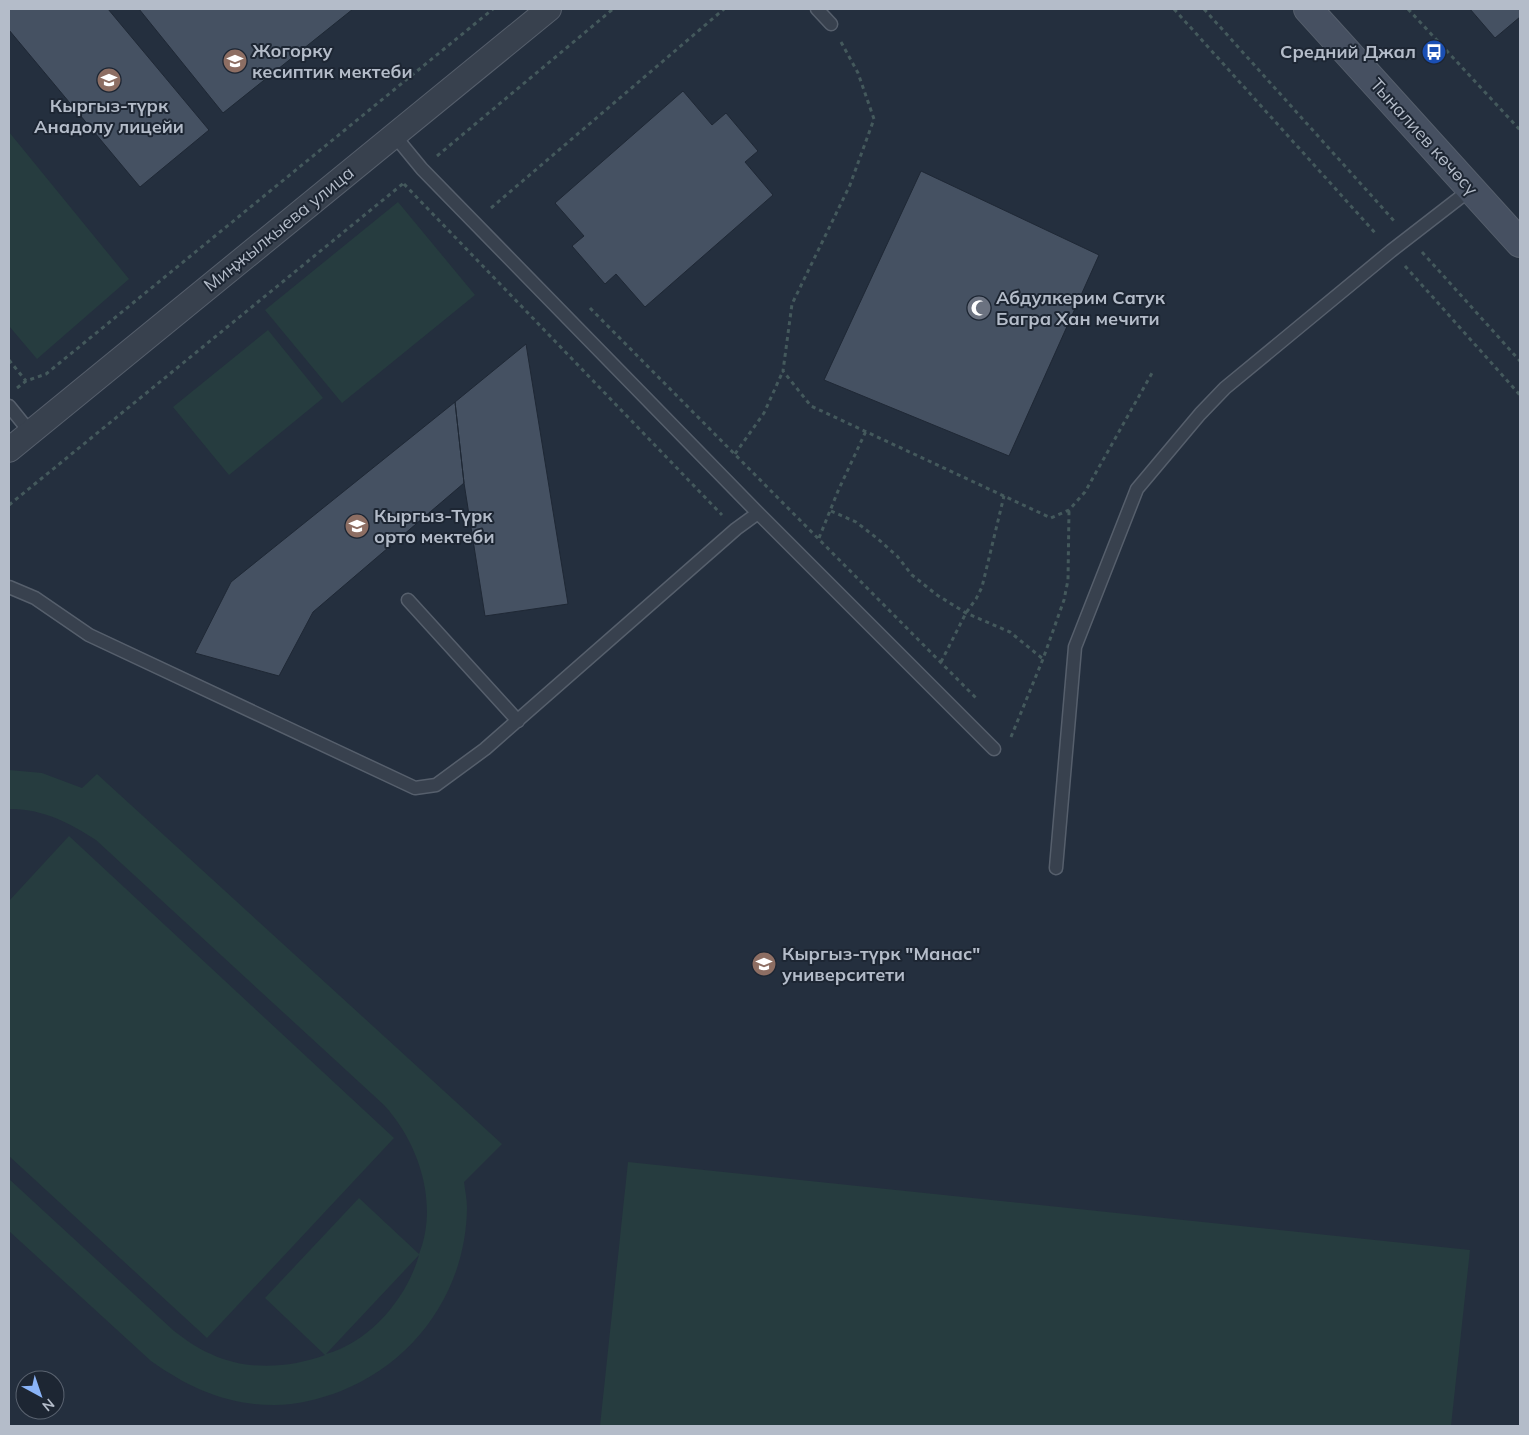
<svg xmlns="http://www.w3.org/2000/svg" width="1529" height="1435" viewBox="0 0 1529 1435" font-family="Mulish,sans-serif">
<rect width="100%" height="100%" fill="#242f3e"/>
<path fill="#263c3f" fill-rule="evenodd" d="M9,132L129,279L37,359L9,326Z
M398,202L475,295L342,403L265,310Z
M268,330L323,398L229,475L173,407Z
M9,770L42,773L82,788L97,774L502,1144L464,1182C465,1190 467,1200 467,1208C466,1290 416,1361 341,1391C320,1399 297,1405 274,1405C227,1405 189,1388 151,1361L9,1231V1179L174,1331C186,1340 197,1348 211,1354C246,1371 290,1368 325,1355L265,1298L359,1198L419,1254C439,1204 419,1143 384,1105L96,840C70,823 41,808 9,809ZM419,1255C407,1298 370,1342 326,1354Z
M69,836L394,1138L207,1338L9,1156V901Z
M628,1162L1470,1250L1451,1426H600Z"/>
<path fill="#455162" stroke="#1f2835" d="M9,9H108L209,130L140,187L9,30Z
M139,9H353L223,113Z
M1470,9H1520V17L1495,38Z
M683,91L712,125L726,113L758,151L745,162L773,195L645,307L616,274L605,284L572,246L584,236L555,203Z
M921,171L1099,255L1009,456L824,380Z
M526,344L568,604L485,616L464,483L455,402Z
M455,402L464,483L313,612L279,676L195,653L231,582Z"/>
<g fill="none" stroke-linecap="round" stroke-linejoin="round">
<defs>
<path id="lane" d="M817,9L831,24
M394,135L422,169L758,513L994,749
M9,406L30,432
M9,587L35,598L89,635L415,788L436,785L485,749L736,529L758,513
M408,600L518,721
M1056,868L1075,647L1137,489L1200,414L1225,388L1391,251L1471,189"/>
<path id="street" d="M9,450L549,9"/>
<path id="secondary" d="M1308,9L1520,243"/>
</defs>
<use href="#lane" stroke="#565f6c" stroke-width="15"/>
<use href="#street" stroke="#565f6c" stroke-width="26"/>
<use href="#secondary" stroke="#565f6c" stroke-width="30"/>
<path stroke="#44595c" stroke-width="3" stroke-dasharray="4 4" stroke-linecap="butt" d="M1174,9L1377,235
M1204,9L1396,223
M1408,9L1520,130
M841,42L858,73L874,119L850,185L792,304L783,371L811,406L1051,518L1069,510L1085,492L1152,373
M437,156L613,9
M404,184L722,515
M491,208L724,9
M1422,252L1520,361
M1405,266L1520,395
M590,308L976,698
M9,360L26,381
M17,388L26,381L46,374L493,9
M735,454L764,413L783,371
M9,505L405,182
M831,511L856,522L878,539L897,556L912,575L937,595L966,613L1010,632L1043,659
M819,538L838,491L866,431
M941,662L966,613L976,599L982,587L1004,496
M1011,737L1043,659L1064,600L1068,580L1069,510"/>
<use href="#lane" stroke="#38414e" stroke-width="12"/>
<use href="#street" stroke="#38414e" stroke-width="24"/>
<use href="#secondary" stroke="#465061" stroke-width="28"/>
</g>
<defs>
<symbol id="bus-disc" viewBox="-11 -11 22 22"><circle r="9.5" fill="#1a4fb4" stroke="#1d2633"/><path d="M-5-6H5V4H4V6H2V4H-2V6H-4V4H-5ZM-3.5-4V0h7V-4ZM-3.5 1.2v1.5H-2V1.2ZM2 1.2v1.5H3.5V1.2Z" fill="#fff"/></symbol>
<symbol id="university-disc" viewBox="-11 -11 22 22"><circle r="9.5" fill="#8d6e63" stroke="#1d2633"/><path d="M0-5L7-2L0 1L-7-2ZM-4 1L0 2.5L4 1V4Q0 6-4 4Z" fill="#fff"/></symbol>
<symbol id="school-disc" viewBox="-11 -11 22 22"><circle r="9.5" fill="#8d6e63" stroke="#1d2633"/><path d="M0-5L7-2L0 1L-7-2ZM-4 1L0 2.5L4 1V4Q0 6-4 4Z" fill="#fff"/></symbol>
<symbol id="mosque-disc" viewBox="-11 -11 22 22"><circle r="9.5" fill="#6b7280" stroke="#1d2633"/><path d="M3.5-4.9A6 6 0 1 0 3.5 4.9A5 5 0 1 1 3.5-4.9Z" fill="#fff"/></symbol>
</defs>
<g fill-rule="evenodd">
<use href="#bus-disc" x="1420" y="38" width="28" height="28"/>
<use href="#university-disc" x="221" y="47" width="28" height="28"/>
<use href="#school-disc" x="95" y="66" width="28" height="28"/>
<use href="#mosque-disc" x="965" y="294" width="28" height="28"/>
<use href="#school-disc" x="343" y="512" width="28" height="28"/>
<use href="#university-disc" x="750" y="950" width="28" height="28"/>
</g>
<g text-anchor="middle" stroke-width="4" stroke-linejoin="round" paint-order="stroke">
<g font-size="18" font-weight="bold" fill="#b4bcc9" stroke="#1d2633" text-anchor="start">
<text x="252" y="57">Жогорку<tspan x="252" dy="21">кесиптик мектеби</tspan></text>
<text x="1416" y="58" text-anchor="end">Средний Джал</text>
<text x="109" y="112" text-anchor="middle">Кыргыз-түрк<tspan x="109" dy="21">Анадолу лицейи</tspan></text>
<text x="996" y="304">Абдулкерим Сатук<tspan x="996" dy="21">Багра Хан мечити</tspan></text>
<text x="374" y="522">Кыргыз-Түрк<tspan x="374" dy="21">орто мектеби</tspan></text>
<text x="782" y="960">Кыргыз-түрк "Манас"<tspan x="782" dy="21">университети</tspan></text>
</g>
<g font-size="18" fill="#b4bcc9" stroke="#1d2633">
<text transform="translate(1424 137) rotate(48)" y="6">Тыналиев көчөсү</text>
<text transform="translate(279 229) rotate(-39)" y="6">Миңжылкыева улица</text>
</g>
</g>
<rect width="1529" height="1435" fill="none" stroke="#b4bcc9" stroke-width="20"/>
<g transform="translate(40 1395) rotate(140)"><circle r="24" fill="#1d2633" stroke="#59626f"/>
<path d="M0-4L9 19L0 12L-9 19Z" fill="#8ab4f8"/>
<text y="-8" font-size="14" font-weight="bold" text-anchor="middle" fill="#b4bcc9">N</text>
</g>
</svg>
